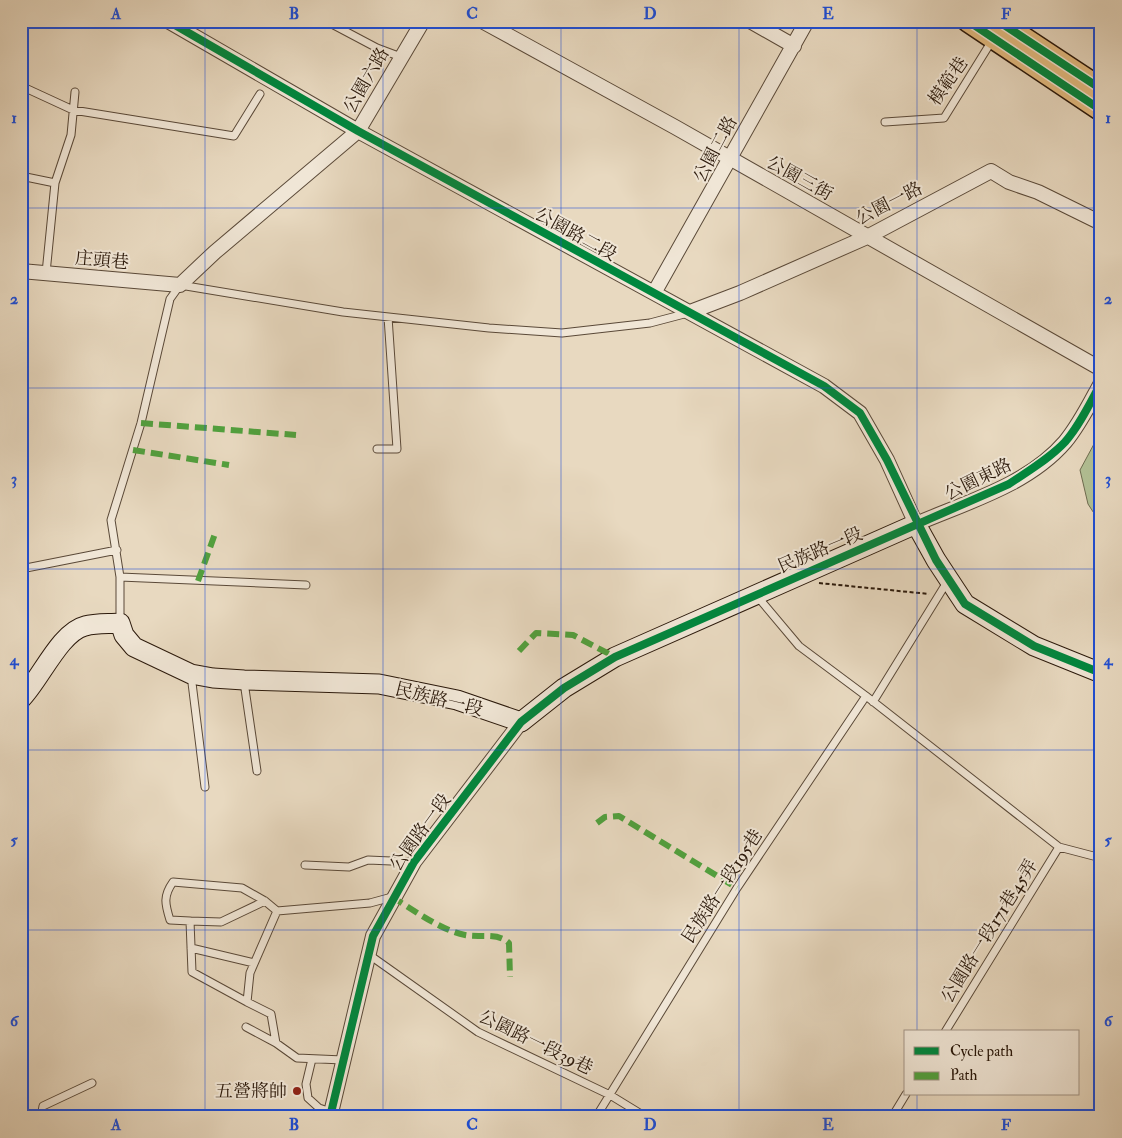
<svg xmlns="http://www.w3.org/2000/svg" width="1122" height="1138" viewBox="0 0 1122 1138" font-family="'IM FELL Double Pica','Noto Serif TC',serif">
<rect width="100%" height="100%" fill="#e8d9c0"/>
<filter id="stains"><feTurbulence type="fractalNoise" baseFrequency=".004" numOctaves="4"/><feColorMatrix values="0 0 0 0 .2 0 0 0 0 .09 0 0 0 0 .02 0 0 0 .5 -.17"/></filter>
<radialGradient id="worn" r=".72"><stop offset=".6" stop-color="#630" stop-opacity="0"/><stop offset="1" stop-color="#630" stop-opacity=".3"/></radialGradient>
<path fill="#b2c095" stroke="#6e6c50" d="M1101,431V524L1088,504L1080,470Z"/>
<g fill="none" stroke-linecap="round" stroke-linejoin="round">
<defs>
<path id="lane" d="M326,21L377,48L401,57
M21,86L73,110L234,136L260,94
M885,122L944,118L993,39
M21,176L55,183
M46,273L55,183L71,135L75,92
M377,449H397L388,317
M21,569L117,550
M120,577L306,585
M757,596L799,646L866,696L1059,847L1101,858
M120,622V577L111,520L141,423L170,299L180,285L343,312L489,328L562,333L650,323L688,313
M191,675L205,787
M244,682L257,771
M873,702L947,582
M305,865L349,867L368,860L414,862
M190,921L221,922L265,901
M191,948L254,963
M368,954L478,1032L610,1095L646,1117
M247,1002L192,972L190,921L170,920C165,904 163,896 173,882L242,888L265,901L277,911
M246,1027L276,1043
M945,1032L1059,847
M312,1059L306,1084L308,1098L319,1108L331,1112
M343,1060L297,1058L276,1043L271,1014L247,1002L250,973L277,911L370,903L392,897
M41,1117L43,1106L92,1083
M596,1117L737,888L866,696
M892,1117L906,1094"/>
<path id="street" d="M168,21L358,131L824,386L860,413L887,460L916,524C967,502 1028,485 1065,442C1080,424 1090,403 1101,383
M482,21L675,127L1101,369
M750,21L794,46
M21,271L180,285L215,252L358,131L423,21
M654,293L807,21
M690,312L740,293L867,237L991,171L1009,182L1038,192L1101,223
M330,1117L373,936L414,862L521,722"/>
<path id="secondary" d="M21,699C40,680 60,632 85,626C96,623 109,624 120,623L124,635L134,647L191,674L213,678L244,680L379,684L457,700L521,722L564,688L615,657L916,524L936,560L965,604L1034,646L1101,673"/>
<path id="primary" d="M968,21L1101,110
M998,21L1101,89"/>
</defs>
<use href="#lane" stroke="#5a4938" stroke-width="9"/>
<use href="#street" stroke="#5a4938" stroke-width="16"/>
<use href="#secondary" stroke="#2b190b" stroke-width="21"/>
<use href="#primary" stroke="#2b190b" stroke-width="24"/>
<path stroke="#2b190b" stroke-width="2" stroke-dasharray="4 2.5" stroke-linecap="butt" d="M819,583L929,594"/>
<use href="#lane" stroke="#f0e6d6" stroke-width="7"/>
<use href="#street" stroke="#f0e6d6" stroke-width="14"/>
<use href="#secondary" stroke="#f0e6d6" stroke-width="19"/>
<use href="#primary" stroke="#e4bc80" stroke-width="21"/>
<path stroke="#51a13e" stroke-width="6" stroke-dasharray="12 6" stroke-linecap="butt" d="M141,423L296,435
M133,450L229,465
M198,581L216,531
M519,651L536,633L573,635L615,657
M597,823L605,817L619,816L737,888
M392,897C414,910 440,930 465,935C479,938 498,932 509,943L510,977"/>
<defs>
<path id="cycleway" d="M168,21L358,131L824,386L860,413L887,460L936,560L965,604L1034,646L1101,673
M968,21L1101,110
M998,21L1101,89
M330,1117L373,936L414,862L521,722L564,688L615,657L1009,484C1028,471 1049,459 1065,442C1080,425 1090,403 1101,383"/>
</defs>
<use href="#cycleway" stroke="#f0e6d6" stroke-width="11"/>
<use href="#cycleway" stroke="#00873e" stroke-width="8"/>
</g>
<path fill="none" stroke="#1d4ed8" stroke-width="1" stroke-opacity="0.55" d="M205,21V1117M383,21V1117M561,21V1117M739,21V1117M917,21V1032M21,208H1101M21,388H1101M21,569H1101M21,750H1101M21,930H1101M917,1094V1117"/>
<circle fill="#8f2418" stroke="#f0e6d6" stroke-width="2" cx="297" cy="1091" r="5"/>
<g text-anchor="middle" stroke-width="4" stroke-linejoin="round" paint-order="stroke">
<g font-size="18" fill="#2b190b" stroke="#f0e6d6">
<text transform="translate(366 80) rotate(-60)" y="6">公園六路</text>
<text transform="translate(948 81) rotate(-55)" y="6">模範巷</text>
<text transform="translate(715 149) rotate(-62)" y="6">公園二路</text>
<text transform="translate(800 178) rotate(29)" y="6">公園三街</text>
<text transform="translate(889 203) rotate(-27)" y="6">公園一路</text>
<text transform="translate(576 234) rotate(29)" y="6">公園路二段</text>
<text transform="translate(102 260) rotate(5)" y="6">庄頭巷</text>
<text transform="translate(978 479) rotate(-26)" y="6">公園東路</text>
<text transform="translate(820 550) rotate(-23)" y="6">民族路一段</text>
<text transform="translate(439 699) rotate(14)" y="6">民族路一段</text>
<text transform="translate(420 832) rotate(-54)" y="6">公園路一段</text>
<text transform="translate(722 886) rotate(-57)" y="6">民族路一段195巷</text>
<text transform="translate(989 931) rotate(-58)" y="6">公園路一段171巷45弄</text>
<text transform="translate(536 1042) rotate(26)" y="6">公園路一段39巷</text>
</g>
<g font-size="18" fill="#2b190b" stroke="#f0e6d6" text-anchor="end">
<text x="287" y="1097">五營將帥</text>
</g>
</g>
<rect width="1122" height="1138" fill="none" stroke="#e8d9c0" stroke-width="55"/>
<rect x="904" y="1030" width="175" height="65" fill="#f0e6d6" stroke="#a19485"/>
<rect x="914" y="1047" width="25" height="8" fill="#00873e" stroke="#a19485"/>
<text x="950" y="1056" font-size="15" fill="#2b190b">Cycle path</text>
<rect x="914" y="1072" width="25" height="8" fill="#51a13e" stroke="#a19485"/>
<text x="950" y="1080" font-size="15" fill="#2b190b">Path</text>
<rect x="28" y="28" width="1066" height="1082" fill="none" stroke="#1d4ed8" stroke-width="2"/>
<g font-size="16" text-anchor="middle" font-weight="bold" fill="#1d4ed8">
<text x="116" y="19">A</text>
<text x="294" y="19">B</text>
<text x="472" y="19">C</text>
<text x="650" y="19">D</text>
<text x="828" y="19">E</text>
<text x="1006" y="19">F</text>
<text x="14" y="123">1</text>
<text x="1108" y="123">1</text>
<text x="14" y="304">2</text>
<text x="1108" y="304">2</text>
<text x="14" y="484">3</text>
<text x="1108" y="484">3</text>
<text x="14" y="665">4</text>
<text x="1108" y="665">4</text>
<text x="14" y="845">5</text>
<text x="1108" y="845">5</text>
<text x="14" y="1026">6</text>
<text x="1108" y="1026">6</text>
<text x="116" y="1130">A</text>
<text x="294" y="1130">B</text>
<text x="472" y="1130">C</text>
<text x="650" y="1130">D</text>
<text x="828" y="1130">E</text>
<text x="1006" y="1130">F</text>
</g>
<rect width="100%" height="100%" filter="url(#stains)"/>
<rect width="100%" height="100%" fill="url(#worn)"/>
</svg>
